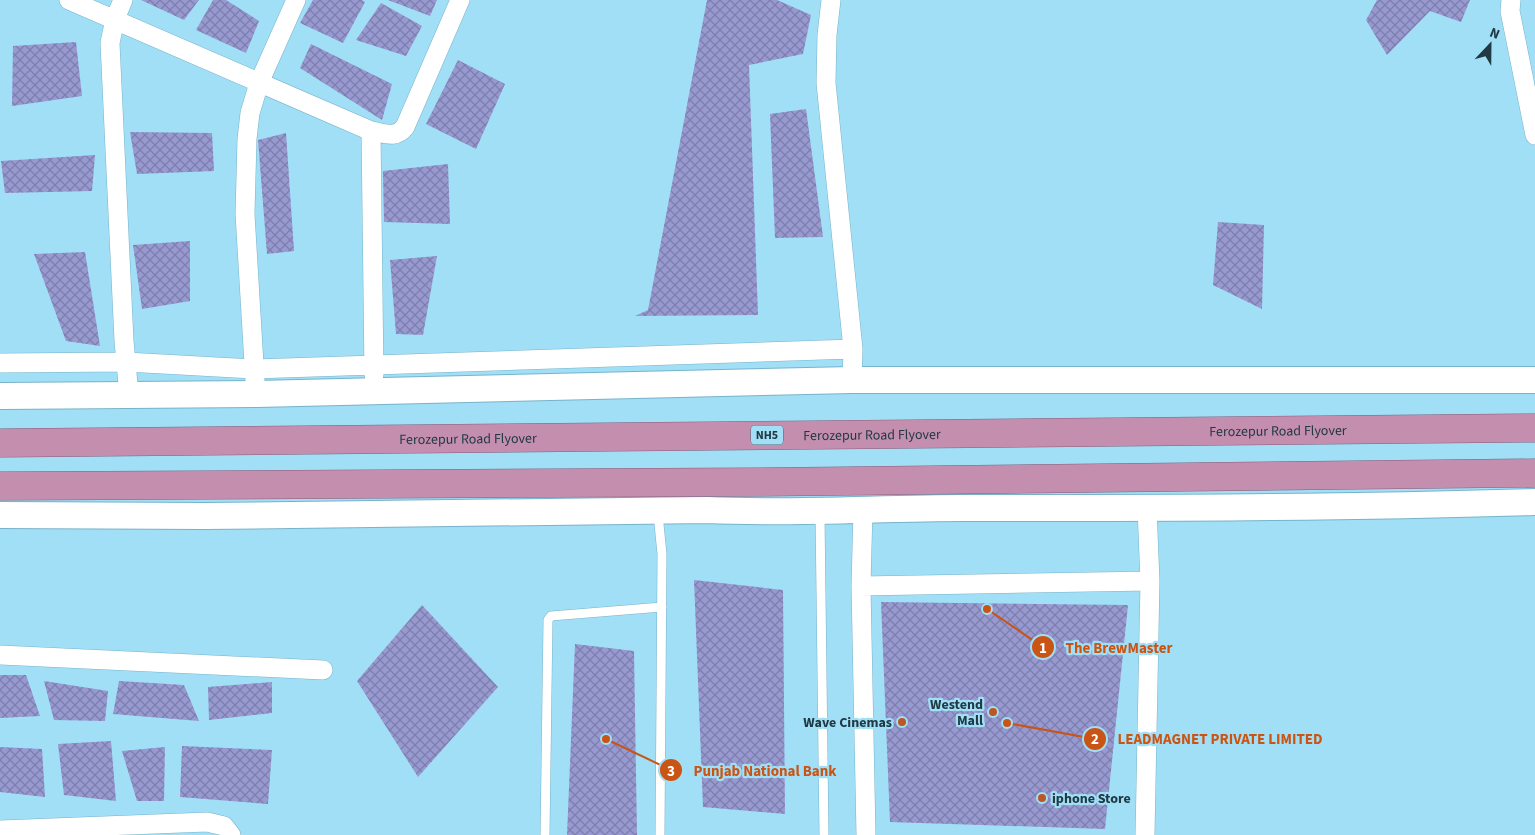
<svg xmlns="http://www.w3.org/2000/svg" width="1535" height="835" viewBox="0 0 1535 835" font-family="'Source Sans 3',sans-serif">
<defs>
<pattern id="building-cross-hatch" width="8" height="8" patternUnits="userSpaceOnUse" patternTransform="scale(1.25)"><rect width="8" height="8" fill="#9999d1"/><path d="M0 0l8 8M0 8l8-8" fill="none" stroke="#7c7eab"/></pattern>
</defs>
<rect width="100%" height="100%" fill="#a1dff7"/>
<path fill="url(#building-cross-hatch)" d="M141,0H199L184,20Z
M213,0H226L259,21L246,53L196,30Z
M313,0H362L365,2L343,43L300,23Z
M388,0H437L430,16Z
M707,0H777L811,15L803,54L749,65L758,315L635,316L648,310Z
M1377,0H1470L1461,22L1430,11L1387,55L1366,20Z
M381,3L422,26L406,56L356,40Z
M76,42L82,96L12,106L13,46Z
M311,44L392,84L382,120L300,68Z
M458,60L505,84L476,149L426,124Z
M806,109L823,237L775,238L770,114Z
M130,132L212,133L214,171L137,174Z
M286,133L294,251L267,254L258,140Z
M95,155L92,191L5,193L1,161Z
M448,164L450,224L384,222L383,171Z
M1218,222L1264,225L1262,309L1213,285Z
M190,241V301L142,309L133,245Z
M85,252L100,346L66,341L34,254Z
M437,256L423,335L396,334L390,260Z
M694,580L783,590L785,814L703,807Z
M881,602L1128,605L1105,829L890,822Z
M422,605L498,687L418,777L357,681Z
M575,644L634,651L637,835H567Z
M0,675H26L40,716L0,718Z
M44,681L108,691L105,721L54,720Z
M119,681L184,685L199,721L113,714Z
M272,682V713L209,720L208,687Z
M111,741L116,801L64,795L58,744Z
M182,746L272,750L268,804L180,797Z
M0,747L42,749L45,797L0,792Z
M165,747L164,801H137L122,751Z"/>
<g fill="none" stroke-linecap="round" stroke-linejoin="round">
<defs>
<path id="service" d="M658,514L662,554L660,835
M820,514L824,835
M545,835L548,620L551,616L662,607"/>
<path id="minor" d="M69,0L371,131C384,133 396,139 405,127L460,0
M123,0L115,19L110,43L124,341L129,395
M831,0L827,35L826,83L853,349L852,380
M1511,0L1510,11L1535,135
M371,131L374,375
M0,363L126,362L253,369L853,349
M255,381L245,214L247,139L250,113L259,83L296,0
M863,510L861,586L866,835
M861,586L1150,581
M0,655L323,670
M0,830L207,822L224,826L231,835
M1145,835L1150,581L1147,508"/>
<path id="secondary" d="M0,396L257,394L852,380H1535
M0,515L205,516L707,510C793,514 879,508 965,508C1155,508 1345,508 1535,502"/>
<g id="trunk">
<path id="s1" d="M0,443L1535,428"/>
<path d="M0,486L761,482L1535,473"/>
</g>
</defs>
<use href="#service" stroke="#77b3cb" stroke-width="10"/>
<use href="#minor" stroke="#77b3cb" stroke-width="20"/>
<use href="#secondary" stroke="#77b3cb" stroke-width="28"/>
<use href="#trunk" stroke="#825f7b" stroke-width="29"/>
<use href="#service" stroke="#fff" stroke-width="9"/>
<use href="#minor" stroke="#fff" stroke-width="19"/>
<use href="#secondary" stroke="#fff" stroke-width="26"/>
<use href="#trunk" stroke="#c48fae" stroke-width="28"/>
</g>
<g fill="#bc5724" stroke="#a1dff7" stroke-width="2">
<circle cx="993" cy="712" r="5"/>
<circle cx="902" cy="722" r="5"/>
<circle cx="1042" cy="798" r="5"/>
</g>
<g text-anchor="middle" stroke-width="4.5" stroke-linejoin="round" paint-order="stroke">
<rect fill="#a1dff7" stroke="#476b78" stroke-width="1" x="751" y="425.5" width="32" height="19" rx="4"/>
<g font-size="12" font-weight="bold" fill="#203942">
<text x="767" y="439">NH5</text>
</g>
<g font-size="14" fill="#203942" stroke="#a1dff7">
<text dy="5" stroke="none"><textPath href="#s1" startOffset="1278">Ferozepur Road Flyover</textPath></text>
<text dy="5" stroke="none"><textPath href="#s1" startOffset="872">Ferozepur Road Flyover</textPath></text>
<text dy="5" stroke="none"><textPath href="#s1" startOffset="468">Ferozepur Road Flyover</textPath></text>
</g>
<g font-size="14" font-weight="bold" fill="#203942" stroke="#a1dff7" text-anchor="end">
<text x="983" y="709">Westend<tspan x="983" dy="16">Mall</tspan></text>
<text x="892" y="727">Wave Cinemas</text>
<text x="1052" y="803" text-anchor="start">iphone Store</text>
</g>
</g>
<path fill="none" stroke="#ca5414" stroke-width="2" d="M987 609L1043 647M1007 723L1095 739M606 739L671 770"/>
<g fill="#ca5414" stroke="#a1dff7" stroke-width="2">
<circle cx="987" cy="609" r="5"/>
<circle cx="1007" cy="723" r="5"/>
<circle cx="606" cy="739" r="5"/>
<circle cx="1043" cy="647" r="12"/>
<circle cx="1095" cy="739" r="12"/>
<circle cx="671" cy="770" r="12"/>
</g>
<g font-size="15" text-anchor="middle" font-weight="bold" fill="#fff">
<text x="1043" y="653">1</text>
<text x="1095" y="744">2</text>
<text x="671" y="776">3</text>
</g>
<g font-size="15" text-anchor="middle" font-weight="bold" fill="#ca5414" stroke="#a1dff7" stroke-width="4.5" stroke-linejoin="round" paint-order="stroke">
<text x="1119" y="653">The BrewMaster</text>
<text x="1220" y="744">LEADMAGNET PRIVATE LIMITED</text>
<text x="765" y="776">Punjab National Bank</text>
</g>
<g transform="translate(1490 45) rotate(22)" stroke="#a1dff7" stroke-width="4" paint-order="stroke">
<path d="M0-4L9 19L0 12L-9 19Z" fill="#203942"/>
<text y="-8" font-size="14" font-weight="bold" text-anchor="middle" fill="#203942">N</text>
</g>
</svg>
